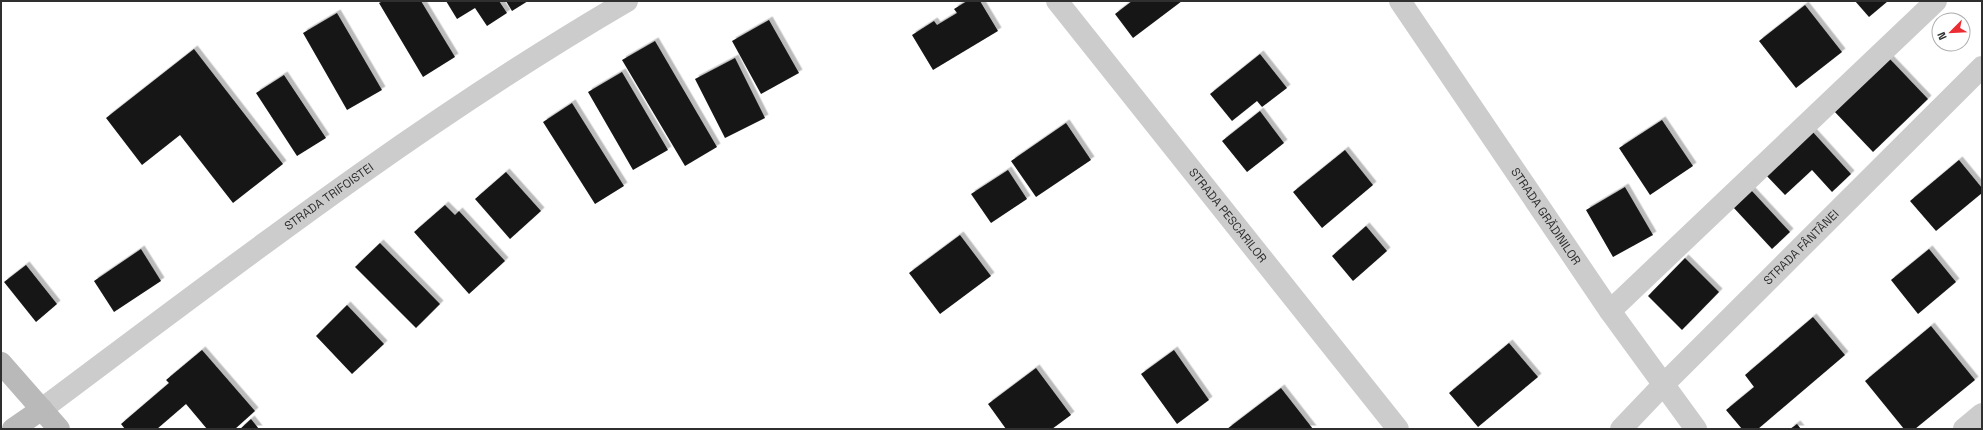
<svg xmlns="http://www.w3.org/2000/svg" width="1983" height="430" viewBox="0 0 1983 430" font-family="'Space Grotesk',sans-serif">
<defs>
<filter id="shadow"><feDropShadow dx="3.5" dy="-3.5" stdDeviation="0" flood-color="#0004"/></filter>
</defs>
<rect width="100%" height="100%" fill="#fff"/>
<path fill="#161616" filter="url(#shadow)" d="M383,1H421L455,57L423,77L379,3Z
M446,1H499L507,13L487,26L475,8L457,19Z
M506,1H528L512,11Z
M967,1H980L998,31L933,70L912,35L934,21L937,25L957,13L954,9Z
M1132,1H1182L1133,38L1115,14Z
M1855,1H1888L1869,17Z
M1805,5L1842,52L1796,88L1759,41Z
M337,13L382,90L347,110L303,33Z
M769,20L799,73L761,94L732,41Z
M655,41L717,147L685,166L622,60Z
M194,49L283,164L233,203L180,135L142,165L106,118Z
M1260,54L1287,88L1262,107L1257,101L1232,121L1210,94Z
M1888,57L1928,99L1873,152L1833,110Z
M735,58L765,118L725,138L695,79Z
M622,72L668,150L633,170L588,92Z
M284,75L326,138L297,156L256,93Z
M572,103L624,186L595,204L543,122Z
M1260,111L1284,143L1247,172L1222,141Z
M1662,120L1693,166L1650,195L1619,148Z
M1066,123L1091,160L1036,197L1011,161Z
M1811,130L1851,174L1832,192L1812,170L1785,195L1764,173Z
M1345,150L1373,185L1322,228L1293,192Z
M1959,160L1982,188V193L1936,231L1910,201Z
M1008,170L1027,199L991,223L971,194Z
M506,172L541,211L510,239L475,199Z
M1625,187L1653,235L1613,257L1586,210Z
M1751,190L1790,232L1772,249L1733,207Z
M445,205L455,215L459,211L505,261L469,294L414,232Z
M1366,226L1387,251L1353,281L1332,256Z
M960,235L991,276L940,314L909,273Z
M380,243L440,304L416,328L355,267Z
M141,249L161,281L114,312L94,281Z
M1929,249L1956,282L1918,314L1891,280Z
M1685,258L1719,292L1682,330L1648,296Z
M26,265L57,304L36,322L4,282Z
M347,305L384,344L352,374L316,336Z
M1813,317L1845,355L1758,429H1742L1726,410L1754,387L1745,375Z
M1931,326L1975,380L1915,429H1904L1865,381Z
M1509,343L1538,377L1478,427L1449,393Z
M202,350L255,411L235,429H207L186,404L157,429H125L121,424L169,383L166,380Z
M1174,350L1209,400L1177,424L1141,374Z
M1036,368L1071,415L1052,429H1006L988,404Z
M1281,388L1313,429H1227Z
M251,419L259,429H240Z
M1797,424L1801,429H1790Z"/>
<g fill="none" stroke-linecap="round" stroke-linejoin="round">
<g stroke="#ccc" stroke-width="22">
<path id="s1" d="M1057,1L1398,429"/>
<path id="s2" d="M1400,1L1610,311L1696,429"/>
<path d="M1610,311L1936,1"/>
<path id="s3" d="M42,409C232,267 421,121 627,1"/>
<path id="s4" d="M1621,429L1663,385L1982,67"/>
<path d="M1964,429L1982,414"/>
</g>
<path stroke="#b9b9b9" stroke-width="22" d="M1,363L59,429
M13,429L42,409"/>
</g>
<g text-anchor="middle" stroke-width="4" stroke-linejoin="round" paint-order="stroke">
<g font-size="12" fill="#2f2f2f" stroke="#fff">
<text dy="4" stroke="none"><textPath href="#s3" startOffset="357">STRADA TRIFOISTEI</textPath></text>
<text dy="4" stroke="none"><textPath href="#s1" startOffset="274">STRADA PESCARILOR</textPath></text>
<text dy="4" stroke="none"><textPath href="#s2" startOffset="260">STRADA GRĂDINILOR</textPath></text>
<text dy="4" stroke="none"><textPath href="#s4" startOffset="256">STRADA FÂNTÂNEI</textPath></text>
</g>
</g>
<rect width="1983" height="430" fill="none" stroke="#2f2f2f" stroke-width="4"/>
<g transform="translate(1951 32) rotate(246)"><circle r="19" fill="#ffffff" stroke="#acacac"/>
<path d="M0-3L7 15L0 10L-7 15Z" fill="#eb2c32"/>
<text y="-6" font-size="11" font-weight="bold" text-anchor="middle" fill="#2f2f2f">N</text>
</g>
</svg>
